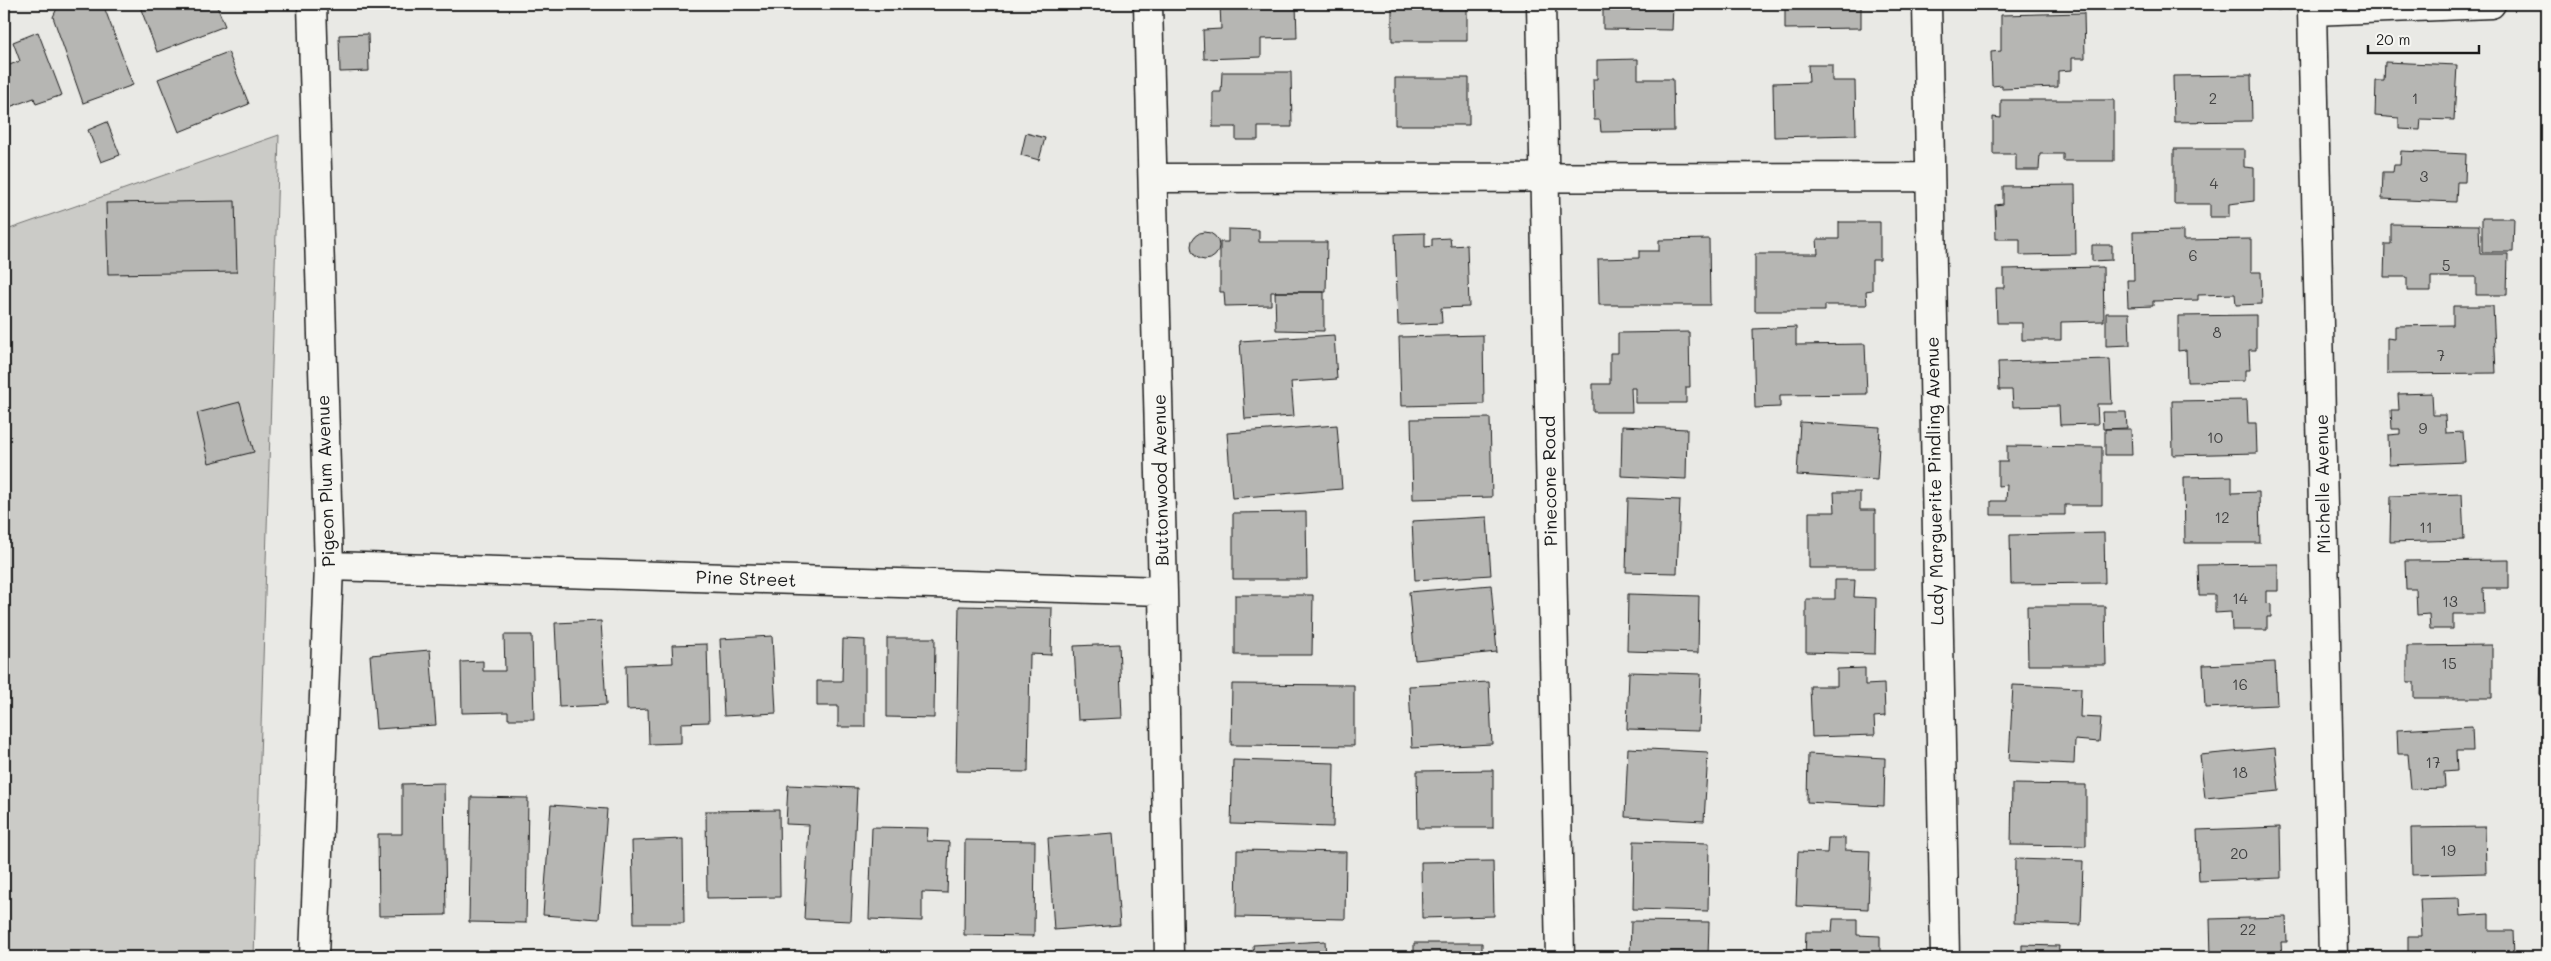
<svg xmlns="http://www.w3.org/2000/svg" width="2551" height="961" viewBox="0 0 2551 961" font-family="Mali,sans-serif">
<rect width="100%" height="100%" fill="#e9e9e5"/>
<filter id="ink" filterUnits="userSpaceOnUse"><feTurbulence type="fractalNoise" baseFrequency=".02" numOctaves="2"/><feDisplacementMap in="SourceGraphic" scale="10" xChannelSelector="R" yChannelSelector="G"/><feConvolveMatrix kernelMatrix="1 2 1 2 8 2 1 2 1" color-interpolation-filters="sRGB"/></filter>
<g filter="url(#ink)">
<path fill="#cbcbc7" stroke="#747472" d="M279,135L254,957H4V231Z"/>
<path fill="#b6b6b3" stroke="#1c1c1c" d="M59,4H103L133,85L83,103L53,17Z
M139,4H216L225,26L157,52Z
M1220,4H1296L1297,38L1261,39V57L1204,59L1203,30L1221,29Z
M1392,4H1467V41H1392Z
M1603,4H1673L1672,30L1603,29Z
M1785,4H1861V28L1785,29Z
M2084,13L2085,58H2072V70L2058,71V87L2002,89V85L1992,86L1991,52L2001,51V15Z
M38,32L62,95L36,104L34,98L4,109V67L20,61L13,42Z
M368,34L369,71L340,72L339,35Z
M228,52L249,104L179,132L158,79Z
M1638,59V79H1673L1674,131L1601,132L1600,120H1594L1593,79H1597V60Z
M2385,62L2457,65L2454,120L2421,119L2420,130L2399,129V118L2375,116L2376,81H2384Z
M1808,65H1832V81H1855L1856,135L1774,137L1773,83L1809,82Z
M1222,72H1291L1292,127H1258V140H1236V127H1213V92H1221Z
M2251,75L2252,121L2174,122L2173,76Z
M1395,78H1469V125H1395Z
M2001,100H2114V161H2063V154H2040L2039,170H2016V154H1993V117L2001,118Z
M107,122L120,155L101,162L88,130Z
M1026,133L1045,138L1039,160L1021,155Z
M2174,149H2244V167L2254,168V201L2229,204V217H2210V204H2174Z
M2401,151L2466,154L2465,182H2457L2456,202L2382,199L2383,172H2393L2394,165H2400Z
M2075,185L2076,254L2020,255V239H1996L1995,205L2003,204V186Z
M235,201L237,272L108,274L106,203Z
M2482,218H2514L2513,252H2482Z
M1839,222H1880V260H1872V290L1866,291L1867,305H1825V311H1755V254H1818L1817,239H1839Z
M2391,224L2479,225L2480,254H2508L2507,295H2476V277H2431V291H2407V277H2384L2385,244H2391Z
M1228,229L1259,230V242H1327L1326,292H1271V305L1225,306L1224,292H1220V242H1228Z
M2183,231V240L2251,239V272H2261L2262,304L2236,305L2235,294L2198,295V300L2153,301V306L2128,307L2127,280H2134L2133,232Z
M1191 246a14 14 0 1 1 28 0a14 14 0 1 1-28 0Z
M1425,233V247L1432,246V239L1450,238L1451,246L1467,245L1469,307L1441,308L1442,323L1398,325L1395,234Z
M1709,239L1710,305H1599L1598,259L1639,258V251H1659V240Z
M2092,245H2112V260L2092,261Z
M2103,267L2104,321L2061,322V340H2022V323H1997L1996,288H2004V269Z
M1275,292H1324V331L1276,330Z
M2453,306H2493L2496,373L2387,374V338L2395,339V326L2453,325Z
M2106,313H2129L2130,345L2106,346Z
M2256,315V350H2249L2250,370H2245V381L2187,382L2186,350L2178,351V316Z
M1796,327V345L1865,344L1867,394L1780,395V407L1755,408L1753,329Z
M1689,332L1690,387H1686V403H1635V388H1631L1632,412H1593V384H1610V353H1618V333Z
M1334,335L1337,379L1291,382L1294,416L1245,419L1240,341Z
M1483,335L1484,404L1401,406L1399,337Z
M2110,359L2112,404H2097L2098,424L2060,425L2059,406L2013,407L2012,390H1999L1998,362Z
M2432,393L2433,415H2445L2446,433L2463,432L2465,462L2389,465L2388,435L2400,434V429H2392L2391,410H2399L2398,394Z
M2247,400L2248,423H2256L2257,453L2173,455L2172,401Z
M240,402L254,452L209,463L197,413Z
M2102,412H2126L2127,428L2103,429Z
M1490,418L1492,497L1413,499L1411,419Z
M1800,422L1880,427L1877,480L1797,475Z
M1337,425L1342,489L1232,498L1227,433Z
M1622,426L1687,429L1686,479L1621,476Z
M2105,429H2131L2132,455H2105Z
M2007,446L2102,447V505H2065V515H1991V501H2006L2007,485L1998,486V462H2007Z
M2232,476V493L2259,492L2260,543H2185L2184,477Z
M1834,492H1860V510H1875V568H1809V512H1835Z
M2462,494L2464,540L2390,542L2391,496Z
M1628,498L1680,500L1677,573L1626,572Z
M1306,512L1307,579H1233V513Z
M1487,517L1491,575L1415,580L1412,521Z
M2104,533L2105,583L2011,584L2010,535Z
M2509,560V588H2483L2484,614H2453V629H2430L2429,614L2417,615L2416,589H2406L2405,561Z
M2278,564V591H2266V603L2271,604V617H2267V630H2232L2231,612L2215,613V595H2199L2198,565Z
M1835,580H1855L1854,597L1876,598L1875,654L1806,652V599H1835Z
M1491,585L1497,652L1415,660L1409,592Z
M1628,594L1699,596L1698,653L1627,651Z
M1235,595H1313L1312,655H1235Z
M959,606L1052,608L1051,655L1030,654L1028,772L956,771Z
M2027,606H2105L2106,665H2028Z
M601,621L606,705L559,707L555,623Z
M504,635H532L534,719H508V712L462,713L461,662L483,661V671H505Z
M772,636L776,713L724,716L720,639Z
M887,638H935L934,718L887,717Z
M843,639L865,640V727H838V706H817V681H842Z
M707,644L709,722L681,723V743L649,744L648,709L627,710L626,665L673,663L672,645Z
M1119,644L1122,718L1078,720L1074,646Z
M2492,645V698H2414V682H2407V646Z
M430,650L436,725L376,729L370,655Z
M2541,650H2547V697L2540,696Z
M2275,662L2277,705L2205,708L2203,665Z
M1865,668V685L1884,684L1885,716L1874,717L1875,735L1812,737L1810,686H1837V669Z
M1629,672L1701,674L1699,731L1627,729Z
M1489,682L1492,744L1412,748L1409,686Z
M1232,684L1354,685V746L1231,745Z
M2013,685L2081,688L2080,717L2101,718L2099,742L2075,740L2074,764L2009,761Z
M2472,726L2473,751H2456L2457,771L2444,772L2445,788L2411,789L2408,754H2398L2397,730Z
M1628,748L1708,752L1704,821L1625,817Z
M2275,748L2279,791L2205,798L2200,755Z
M1808,754L1885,758L1884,806L1807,802Z
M1233,760L1334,763L1333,827L1231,824Z
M1493,770V828H1418L1417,771Z
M444,783L446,915L379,916L378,834H402V784Z
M2012,784L2086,785V846L2011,845Z
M788,785L857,788L851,921L804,919L809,825L786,824Z
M471,797L528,798L526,923L469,922Z
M551,805L607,809L599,919L543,915Z
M779,810L780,897L707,898L706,811Z
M872,827L928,828L927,841L949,842L947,893L922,892V921L869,919Z
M2280,827L2281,878L2199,881L2197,830Z
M2485,827L2486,873L2412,875L2411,828Z
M1113,833L1120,925L1054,930L1048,838Z
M1828,838H1845V850L1870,851L1868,909L1796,906L1798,852L1827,853Z
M683,839L684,923H634L632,841Z
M965,840L1035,841L1034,936L964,935Z
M1634,841L1709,843L1708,911L1633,909Z
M1237,850L1346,852L1345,919L1236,917Z
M2015,859L2083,861L2081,925L2014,923Z
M1493,861L1494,916L1422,918L1421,862Z
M2459,898L2460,916L2489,914V931H2513L2514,957H2408V936H2422L2420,899Z
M2286,917L2287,942H2281L2282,957H2211L2210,919Z
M1833,919H1857V935L1880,936V957H1805L1806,932H1832Z
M1631,921L1709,922L1708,957H1630Z
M1325,941L1326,957H1254L1253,945Z
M1414,943H1482V957H1414Z
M2022,945L2059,946L2058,957H2022Z"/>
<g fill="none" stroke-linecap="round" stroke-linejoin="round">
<defs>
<path id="minor" d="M312,4L329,566L314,957
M1148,4L1163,591L1169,957
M1541,4L1560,957
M1927,4L1945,957
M1153,178L1929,177
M329,566L1163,591
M2333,957L2312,11L2491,4"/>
</defs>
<use href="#minor" stroke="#1c1c1c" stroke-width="31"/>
<path stroke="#1c1c1c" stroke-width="3" stroke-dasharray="4 4" stroke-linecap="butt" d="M2205,4L2280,9"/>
<use href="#minor" stroke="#f6f6f2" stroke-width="28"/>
</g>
</g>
<g text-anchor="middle" stroke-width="4" stroke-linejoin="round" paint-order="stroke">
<g font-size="15" fill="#424242">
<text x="2213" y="104">2</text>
<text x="2415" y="104">1</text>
<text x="2424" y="182">3</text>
<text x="2214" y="189">4</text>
<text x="2193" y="261">6</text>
<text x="2446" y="271">5</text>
<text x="2217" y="338">8</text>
<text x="2441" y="361">7</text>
<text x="2423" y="434">9</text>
<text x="2215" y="443">10</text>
<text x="2222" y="523">12</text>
<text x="2426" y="533">11</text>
<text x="2240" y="604">14</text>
<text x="2450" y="607">13</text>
<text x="2449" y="669">15</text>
<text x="2240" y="690">16</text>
<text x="2433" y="768">17</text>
<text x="2240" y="778">18</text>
<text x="2448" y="856">19</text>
<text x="2239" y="859">20</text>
<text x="2248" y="935">22</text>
</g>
<g font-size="18" fill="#1c1c1c" stroke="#f6f6f2">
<text transform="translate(1161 480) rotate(-91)" y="6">Buttonwood Avenue</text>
<text transform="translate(326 481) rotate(-92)" y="6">Pigeon Plum Avenue</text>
<text transform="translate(1550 481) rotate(-91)" y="6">Pinecone Road</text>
<text transform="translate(1935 481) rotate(-91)" y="6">Lady Marguerite Pindling Avenue</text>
<text transform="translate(2323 484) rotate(-91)" y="6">Michelle Avenue</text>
<text transform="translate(746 579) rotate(2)" y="6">Pine Street</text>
</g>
</g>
<rect width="2551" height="961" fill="none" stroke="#f6f6f2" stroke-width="20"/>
<rect x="10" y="10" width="2531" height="941" fill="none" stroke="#1c1c1c" stroke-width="2" filter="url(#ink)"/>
<path d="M2368 45v8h111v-8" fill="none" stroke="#1c1c1c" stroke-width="2.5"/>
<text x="2376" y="45" font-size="15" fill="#1c1c1c" stroke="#f6f6f2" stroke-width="4" paint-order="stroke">20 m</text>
</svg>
